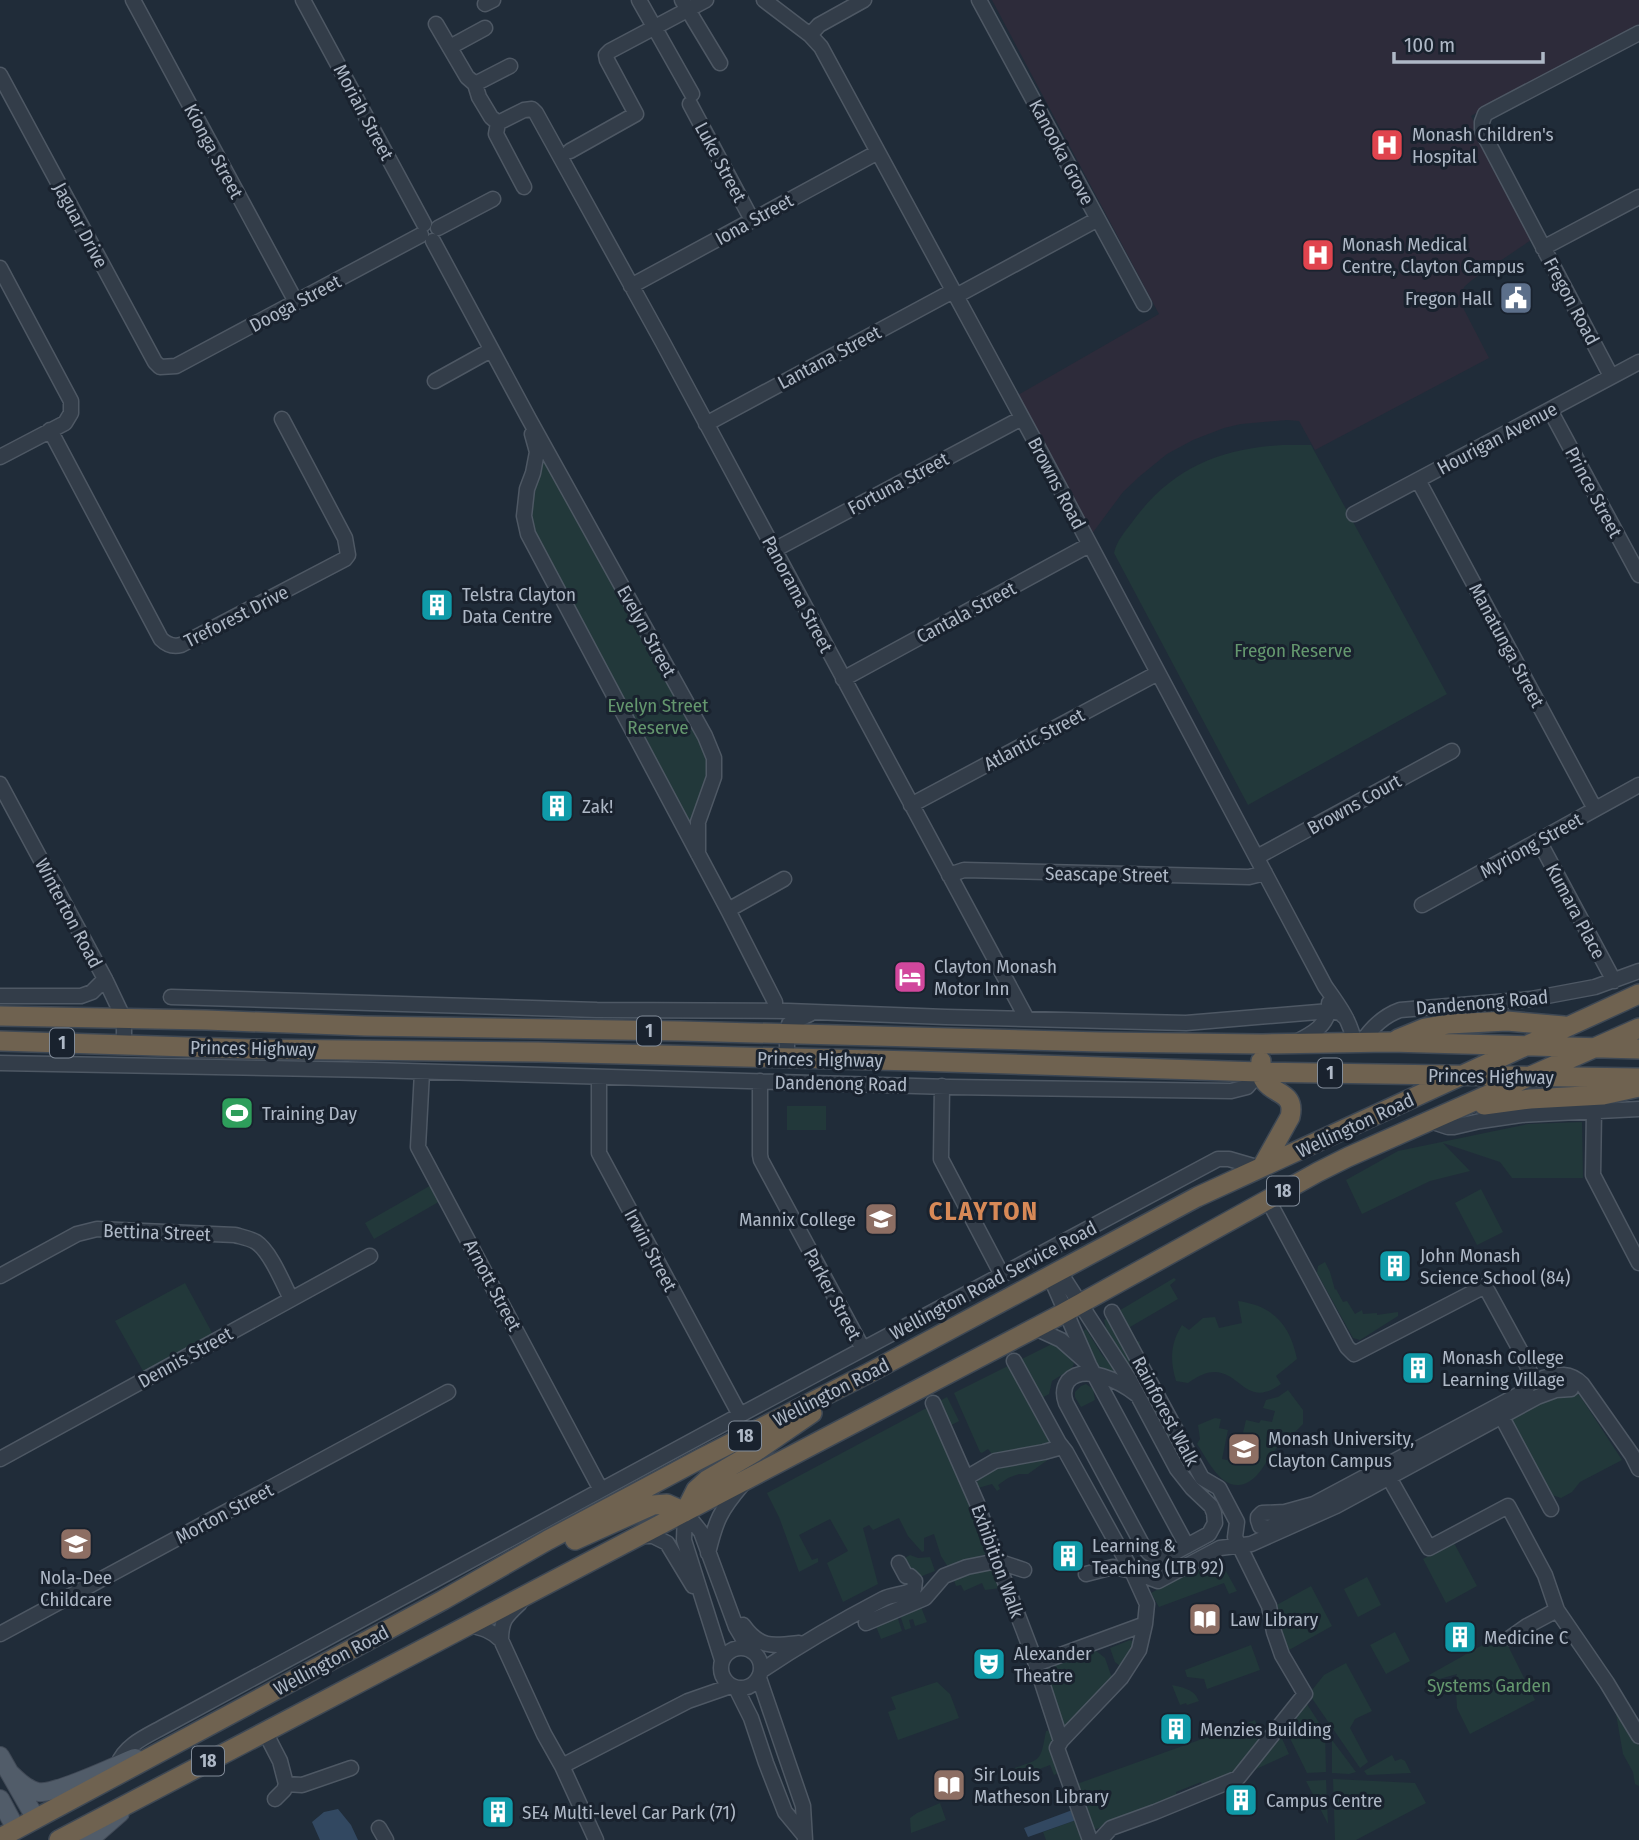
<svg xmlns="http://www.w3.org/2000/svg" width="1639" height="1840" viewBox="0 0 1639 1840" font-family="'Fira Sans Condensed',sans-serif">
<rect width="100%" height="100%" fill="#202c39"/>
<path fill="#2d2b3a" d="M992,0H1639V24L1471,116L1534,238L1472,280L1465,286L1458,298L1489,358L1315,450L1299,421L1287,420L1241,424L1224,428L1193,440L1167,454L1140,476L1123,492L1091,535L1018,395L1159,314Z"/>
<path fill="#22383a" d="M1282,445H1311L1447,694L1248,805L1114,553C1117,540 1125,532 1133,521C1171,469 1218,449 1282,445Z
M548,461L708,755L710,770L693,824H686L532,538L530,495L539,465Z
M787,1106H826V1130H787Z
M1582,1122L1583,1178H1512L1500,1162L1443,1143L1470,1171L1430,1181L1362,1214L1346,1180L1398,1151L1528,1124Z
M433,1184L442,1200L374,1239L365,1223Z
M1481,1189L1503,1232L1477,1245L1455,1203Z
M1325,1262L1330,1272L1335,1290L1336,1289L1343,1302L1347,1301L1355,1314L1362,1310L1363,1314L1377,1313V1315L1398,1312V1316L1360,1340L1353,1338L1317,1273L1318,1266Z
M1174,1278L1176,1280L1170,1285L1178,1299L1130,1327L1137,1341L1140,1342L1139,1347L1136,1348L1117,1312Z
M185,1283L216,1340L147,1378L115,1321Z
M1238,1301C1274,1306 1290,1325 1297,1359L1276,1376L1281,1384C1238,1416 1238,1346 1188,1383L1176,1381C1170,1361 1170,1344 1182,1325L1189,1330L1203,1318L1215,1317L1219,1328L1242,1323Z
M1110,1316L1198,1476L1192,1479L1179,1460L1107,1333L1104,1320Z
M1086,1329L1102,1355L1119,1374L1118,1376C1088,1365 1092,1361 1080,1333Z
M1052,1344L1069,1352L1074,1364L1071,1369L1052,1381L1049,1394L1038,1400L1018,1361Z
M1012,1364L1056,1445L995,1458L988,1449L982,1453L980,1452L954,1393Z
M1086,1384L1093,1389L1095,1400L1081,1407L1075,1397V1392L1081,1386Z
M1288,1390L1303,1410V1424C1294,1434 1283,1441 1274,1451C1267,1459 1263,1470 1254,1478C1226,1501 1209,1462 1197,1444L1200,1439L1198,1425L1215,1418L1221,1419L1219,1428L1228,1430L1222,1459L1236,1462L1246,1420L1259,1423L1261,1420L1272,1422L1275,1411L1263,1408L1266,1400L1278,1397Z
M1570,1391L1578,1394L1582,1399L1622,1460L1580,1482L1572,1492L1561,1498L1552,1495L1547,1490L1509,1418L1531,1406Z
M947,1397L959,1421L942,1430L989,1553L948,1567L941,1556L934,1534L924,1538V1551L922,1552L908,1536L899,1518L873,1530L869,1525L863,1528L878,1584L843,1602L827,1563L848,1551L830,1519L799,1535L812,1560L818,1558V1562L799,1572L779,1517L767,1493Z
M1047,1456L1049,1459L1028,1474H1019L1008,1478L998,1485L1000,1489L997,1491L992,1484L978,1488L976,1483C992,1461 1022,1460 1047,1456Z
M1454,1543L1477,1586L1446,1603L1423,1559Z
M910,1555L918,1558L930,1557L935,1571L917,1578L903,1559Z
M1218,1557L1237,1591L1229,1594L1224,1583L1159,1607L1151,1593Z
M994,1570L1001,1588L985,1590L982,1583L964,1591L961,1585L956,1586L953,1578L978,1571Z
M1367,1577L1381,1605L1358,1617L1344,1589Z
M1311,1586L1332,1626L1289,1650L1273,1607Z
M921,1607L927,1622L915,1626L913,1619L909,1620L911,1628L905,1630L900,1615Z
M897,1616L902,1631L881,1639L876,1626Z
M1395,1632L1410,1661L1386,1674L1370,1645Z
M1502,1634L1535,1700L1470,1734L1457,1708L1456,1691L1452,1686L1457,1674L1436,1680L1429,1675Z
M1130,1640L1135,1643L1123,1666H1120L1115,1662L1110,1648Z
M1251,1645L1260,1670L1207,1689L1204,1679L1187,1677L1185,1670Z
M1095,1650L1105,1658L1112,1678L1064,1732L1042,1671Z
M1346,1663L1372,1711L1355,1719L1350,1728L1368,1762L1360,1768L1309,1694L1324,1675Z
M937,1682L950,1694L959,1718L898,1740L888,1712L896,1709L891,1697Z
M1172,1685C1184,1688 1194,1689 1199,1701L1187,1705L1186,1703L1180,1705Z
M1305,1701L1325,1732L1326,1772L1307,1773L1284,1726Z
M1617,1711L1639,1746V1786L1635,1784L1633,1772L1623,1754L1616,1714Z
M1255,1720L1263,1742L1235,1776L1203,1788L1201,1782L1176,1792L1178,1798L1091,1831L1074,1785Z
M1052,1730L1054,1752L1061,1772L1054,1775L1050,1765L1016,1778L1012,1769C1042,1758 1040,1763 1046,1731Z
M1279,1732L1289,1754L1252,1771L1249,1770Z
M1332,1740L1356,1772L1349,1774L1332,1773Z
M1392,1755L1395,1761L1401,1759L1405,1761L1411,1773L1367,1775L1364,1771Z
M1333,1779L1415,1783L1426,1803L1356,1840H1335Z
M1326,1780L1328,1824L1306,1781Z
M940,1803L946,1820L911,1833L910,1818L917,1813Z
M1079,1819L1086,1840H1046L1043,1832Z"/>
<path fill="#324861" d="M338,1809L351,1825L358,1840H320L312,1822L324,1812Z
M1075,1809L1079,1819L1028,1837L1024,1828Z"/>
<g fill="none" stroke-linecap="round" stroke-linejoin="round">
<defs>
<path id="minor" d="M133,0L296,302
M303,0L424,224
M639,0L692,94
M682,0L720,63
M764,0L810,35L821,47L1031,434L1325,986C1337,1003 1351,1021 1354,1042
M979,0L1144,304
M485,4L493,0
M436,24L467,77L475,84L479,97L491,117L498,123L496,134L524,187
M810,35L819,25L864,0
M450,47L485,28
M0,75L155,362L160,367L176,366L421,235
M475,84L510,66
M690,104L752,220
M498,123L524,110L532,109L536,113L662,341L1027,1019
M570,151L636,114L607,60L606,55L610,51L706,0
M438,228L493,199
M433,241L529,419L705,736L714,758V777L698,822V854
M1543,248L1639,197
M0,268L71,401V413L65,423L0,457
M631,286L878,152
M956,296L1098,219
M1611,376L1482,131V122L1485,114L1639,33
M435,381L491,350
M1550,410L1639,575
M706,424L953,291
M50,430L161,639C167,645 173,647 181,645L345,559L348,555L345,538L282,419
M532,434L537,452L533,473L527,489L524,516L528,534L728,910L775,1002V1011
M1418,480L1595,809
M1354,514L1639,362
M774,550L1022,418
M843,679L1089,545
M0,784L105,979L124,1019V1045
M911,805L1158,673
M1539,841L1614,981
M1257,857L1452,751
M949,875L964,870L1249,877L1265,873
M1422,905L1639,785
M728,910L784,879
M0,996H81L92,992L105,979
M171,997L597,1010L788,1011L946,1017L1186,1023L1330,1011L1340,1013L1346,1018
M1362,1042C1372,1027 1383,1016 1400,1010L1531,999L1595,987L1639,971
M1294,1043C1312,1034 1330,1025 1329,1003
M787,1058V1034L789,1024L810,1014
M0,1063L373,1070L950,1087L1231,1091L1247,1087L1260,1072
M422,1072L418,1147L601,1490
M599,1077V1153L740,1415
M760,1081V1155L761,1160L863,1349
M942,1086L941,1159L1002,1275
M1594,1110L1593,1175L1639,1263
M1430,1121L1448,1127H1454L1480,1121L1521,1115L1639,1109
M1268,1200L1347,1347L1354,1354L1485,1286L1520,1350L1530,1372
M1059,1271L1129,1379L1177,1469L1192,1488L1211,1506L1214,1513L1215,1523L1209,1534L1170,1555L1162,1558L1156,1557L1149,1553L1143,1546L1066,1403C1063,1395 1063,1388 1068,1381C1084,1363 1121,1382 1136,1394
M0,1276L77,1234L97,1229L235,1235C242,1237 249,1238 256,1242C270,1251 283,1283 291,1299
M1050,1276L1089,1365L1187,1546
M1035,1328L1061,1340L1086,1362
M1014,1361L1059,1443L1066,1452L1132,1571L1147,1604L1145,1624L1139,1650L1121,1678L1061,1741
M1543,1378C1558,1374 1570,1372 1582,1384L1632,1455L1639,1469
M933,1403L977,1503L997,1561L1033,1655L1061,1741L1057,1748L1090,1840
M1497,1408L1551,1509
M0,1459L370,1256
M1383,1467L1429,1548L1508,1506L1545,1575L1557,1610L1607,1683L1639,1736
M966,1478L995,1461L1044,1452L1062,1447
M1309,1506L1300,1513L1269,1528L1260,1526L1258,1520V1517L1262,1513L1285,1512L1314,1504L1518,1395L1528,1386
M685,1512L684,1540L722,1660
M685,1512L701,1532L736,1627L749,1649
M641,1536H653L667,1543L693,1586
M708,1553C716,1520 720,1511 742,1485
M899,1563L906,1576
M1086,1574L1113,1567L1132,1571L1158,1581L1220,1548L1251,1544L1336,1506L1537,1397L1556,1390L1571,1389
M866,1623L925,1598L944,1576L967,1567L997,1561L1024,1570
M469,1625C482,1628 491,1630 501,1640L544,1734L562,1766L596,1840
M743,1625C760,1649 773,1646 799,1643
M0,1634L448,1392
M1510,1638L1527,1626L1557,1610
M501,1640C501,1620 506,1616 520,1603
M721 1668a20 20 0 1 1 40 0a20 20 0 1 1-40 0Z
M1036,1664L1145,1624
M761,1671C801,1644 841,1621 883,1599C893,1594 905,1595 914,1589L915,1581L910,1576H906
M759,1678L803,1806L805,1840
M736,1688L751,1718L766,1763L785,1812L804,1835
M265,1732L280,1761L286,1784
M118,1764C125,1745 147,1736 163,1727L740,1415L1218,1159H1229L1260,1168
M562,1766L688,1701L731,1686
M275,1799L284,1790L286,1784L302,1785L351,1768
M379,1828L386,1840
M1100,1840L1111,1828L1155,1812L1238,1778L1305,1694L1282,1655L1274,1632L1269,1606L1235,1537L1237,1522L1219,1488L1202,1478L1112,1312"/>
<path id="major" d="M0,1756L36,1819
M11,1774C18,1781 27,1790 38,1792C56,1795 114,1766 135,1758
M0,1799L16,1829
M89,1840L120,1813"/>
<path id="highway" d="M0,1016L206,1020L365,1026L681,1031L1101,1042L1262,1044L1390,1042L1639,1049
M1398,1039L1425,1028L1449,1024L1507,1021L1564,1026
M0,1041L252,1049L538,1052L914,1061L1260,1072L1639,1078
M1261,1061C1257,1100 1298,1084 1290,1117L1262,1167
M1484,1105L1530,1099L1603,1095L1639,1087
M685,1512L696,1490L707,1480L755,1452L812,1413
M575,1540L653,1505L667,1504L685,1512
M0,1838L443,1600L548,1540L700,1459L869,1373L1197,1197L1639,994
M59,1840L1058,1316L1318,1172L1348,1157L1639,1028"/>
</defs>
<use href="#minor" stroke="#4e5864" stroke-width="17"/>
<use href="#major" stroke="#404956" stroke-width="20"/>
<use href="#highway" stroke="#3e4854" stroke-width="22"/>
<use href="#minor" stroke="#333d49" stroke-width="14"/>
<use href="#major" stroke="#515c69" stroke-width="18"/>
<use href="#highway" stroke="#6f6250" stroke-width="19"/>
</g>
<defs>
<symbol id="hospital-square" viewBox="-11 -11 22 22"><rect x="-9" y="-9" width="18" height="18" rx="4" fill="#e0444e" stroke="#19222e"/><path d="M-5-5h3v3.5h4V-5h3V5h-3V1.5h-4V5h-3Z" fill="#fff"/></symbol>
<symbol id="civic-square" viewBox="-11 -11 22 22"><rect x="-9" y="-9" width="18" height="18" rx="4" fill="#5c6f8a" stroke="#19222e"/><path d="M-.6-6.5H3V-4.5H.6V-3L4-1V1h2V6H-6V1h2V-1L-.6-3ZM-1.2 2.5V6h2.4V2.5Z" fill="#fff"/></symbol>
<symbol id="building-square" viewBox="-11 -11 22 22"><rect x="-9" y="-9" width="18" height="18" rx="4" fill="#0f9aa8" stroke="#19222e"/><path d="M-4-6H4V6H1V3H-1V6H-4ZM-2.5-4.3h1.7v1.8h-1.7ZM.8-4.3h1.7v1.8H.8ZM-2.5-1h1.7V.8h-1.7ZM.8-1h1.7V.8H.8Z" fill="#fff"/></symbol>
<symbol id="hotel-square" viewBox="-11 -11 22 22"><rect x="-9" y="-9" width="18" height="18" rx="4" fill="#d1479c" stroke="#19222e"/><path d="M-6-4.5h1.5V1H6V5H4.5V3h-9V5H-6ZM-4 0a1.8 1.8 0 1 1 3.6 0ZM.5 0V-2.5h3Q6-2.5 6 0Z" fill="#fff"/></symbol>
<symbol id="stadium-square" viewBox="-11 -11 22 22"><rect x="-9" y="-9" width="18" height="18" rx="4" fill="#2e9e5b" stroke="#19222e"/><path d="M0-5a6.5 5 0 1 0 0 10a6.5 5 0 1 0 0-10ZM-3.5-1.8h7v3.6h-7Z" fill="#fff"/></symbol>
<symbol id="university-square" viewBox="-11 -11 22 22"><rect x="-9" y="-9" width="18" height="18" rx="4" fill="#8d6e63" stroke="#19222e"/><path d="M0-5L7-2L0 1L-7-2ZM-4 1L0 2.5L4 1V4Q0 6-4 4Z" fill="#fff"/></symbol>
<symbol id="school-square" viewBox="-11 -11 22 22"><rect x="-9" y="-9" width="18" height="18" rx="4" fill="#8d6e63" stroke="#19222e"/><path d="M0-5L7-2L0 1L-7-2ZM-4 1L0 2.5L4 1V4Q0 6-4 4Z" fill="#fff"/></symbol>
<symbol id="library-square" viewBox="-11 -11 22 22"><rect x="-9" y="-9" width="18" height="18" rx="4" fill="#8d6e63" stroke="#19222e"/><path d="M-6-4Q-3-5.5-.7-3.5V5Q-3 3-6 4ZM6-4Q3-5.5 .7-3.5V5Q3 3 6 4Z" fill="#fff"/></symbol>
<symbol id="theatre-square" viewBox="-11 -11 22 22"><rect x="-9" y="-9" width="18" height="18" rx="4" fill="#0f9aa8" stroke="#19222e"/><path d="M-5-5.5Q0-4 5-5.5V0Q5 5 0 6Q-5 5-5 0ZM-3.3-2.5H-1v1.5H-3.3ZM1-2.5H3.3v1.5H1ZM-2.8 1Q0 5.5 2.8 1Z" fill="#fff"/></symbol>
</defs>
<g fill-rule="evenodd">
<use href="#hospital-square" x="1368" y="126" width="38" height="38"/>
<use href="#hospital-square" x="1299" y="236" width="38" height="38"/>
<use href="#civic-square" x="1497" y="279" width="38" height="38"/>
<use href="#building-square" x="418" y="586" width="38" height="38"/>
<use href="#building-square" x="538" y="787" width="38" height="38"/>
<use href="#hotel-square" x="891" y="958" width="38" height="38"/>
<use href="#stadium-square" x="218" y="1094" width="38" height="38"/>
<use href="#university-square" x="862" y="1200" width="38" height="38"/>
<use href="#building-square" x="1376" y="1247" width="38" height="38"/>
<use href="#building-square" x="1399" y="1349" width="38" height="38"/>
<use href="#university-square" x="1225" y="1430" width="38" height="38"/>
<use href="#school-square" x="57" y="1525" width="38" height="38"/>
<use href="#building-square" x="1049" y="1537" width="38" height="38"/>
<use href="#library-square" x="1186" y="1600" width="38" height="38"/>
<use href="#building-square" x="1441" y="1618" width="38" height="38"/>
<use href="#theatre-square" x="970" y="1645" width="38" height="38"/>
<use href="#building-square" x="1157" y="1710" width="38" height="38"/>
<use href="#library-square" x="930" y="1766" width="38" height="38"/>
<use href="#building-square" x="1222" y="1781" width="38" height="38"/>
<use href="#building-square" x="479" y="1793" width="38" height="38"/>
</g>
<g text-anchor="middle" stroke-width="6" stroke-linejoin="round" paint-order="stroke">
<g fill="#19222e" stroke="#818b98" stroke-width="2">
<rect x="637" y="1016.5" width="24" height="29" rx="5"/>
<rect x="50" y="1028.5" width="24" height="29" rx="5"/>
<rect x="1318" y="1058.5" width="24" height="29" rx="5"/>
<rect x="1267" y="1176.5" width="32" height="29" rx="5"/>
<rect x="729" y="1421.5" width="32" height="29" rx="5"/>
<rect x="192" y="1746.5" width="32" height="29" rx="5"/>
</g>
<g font-size="18" font-weight="bold" fill="#aeb8c6">
<text x="649" y="1037">1</text>
<text x="62" y="1049">1</text>
<text x="1330" y="1079">1</text>
<text x="1283" y="1197">18</text>
<text x="745" y="1442">18</text>
<text x="208" y="1767">18</text>
</g>
<g font-size="19" fill="#aeb8c6" stroke="#19222e">
<text transform="translate(364 112) rotate(62)" y="7">Moriah Street</text>
<text transform="translate(214 151) rotate(62)" y="7">Kionga Street</text>
<text transform="translate(1062 152) rotate(62)" y="7">Kanooka Grove</text>
<text transform="translate(721 162) rotate(62)" y="7">Luke Street</text>
<text transform="translate(754 219) rotate(-29)" y="7">Iona Street</text>
<text transform="translate(81 225) rotate(62)" y="7">Jaguar Drive</text>
<text transform="translate(1572 301) rotate(62)" y="7">Fregon Road</text>
<text transform="translate(295 303) rotate(-28)" y="7">Dooga Street</text>
<text transform="translate(829 357) rotate(-28)" y="7">Lantana Street</text>
<text transform="translate(1497 438) rotate(-28)" y="7">Hourigan Avenue</text>
<text transform="translate(898 483) rotate(-28)" y="7">Fortuna Street</text>
<text transform="translate(1057 483) rotate(62)" y="7">Browns Road</text>
<text transform="translate(1594 492) rotate(62)" y="7">Prince Street</text>
<text transform="translate(798 594) rotate(62)" y="7">Panorama Street</text>
<text transform="translate(966 612) rotate(-28)" y="7">Cantala Street</text>
<text transform="translate(236 616) rotate(-27)" y="7">Treforest Drive</text>
<text transform="translate(647 631) rotate(61)" y="7">Evelyn Street</text>
<text transform="translate(1507 645) rotate(62)" y="7">Manatunga Street</text>
<text transform="translate(1034 739) rotate(-28)" y="7">Atlantic Street</text>
<text transform="translate(1354 804) rotate(-29)" y="7">Browns Court</text>
<text transform="translate(1531 845) rotate(-29)" y="7">Myriong Street</text>
<text transform="translate(1107 874) rotate(1)" y="7">Seascape Street</text>
<text transform="translate(1576 911) rotate(62)" y="7">Kumara Place</text>
<text transform="translate(69 913) rotate(62)" y="7">Winterton Road</text>
<text transform="translate(1482 1002) rotate(-5)" y="7">Dandenong Road</text>
<text transform="translate(253 1048) rotate(1)" y="7">Princes Highway</text>
<text transform="translate(820 1059) rotate(1)" y="7">Princes Highway</text>
<text transform="translate(1491 1076) rotate(1)" y="7">Princes Highway</text>
<text transform="translate(841 1083) rotate(1)" y="7">Dandenong Road</text>
<text transform="translate(1355 1125) rotate(-25)" y="7">Wellington Road</text>
<text transform="translate(157 1232) rotate(2)" y="7">Bettina Street</text>
<text transform="translate(651 1250) rotate(62)" y="7">Irwin Street</text>
<text transform="translate(993 1280) rotate(-28)" y="7">Wellington Road Service Road</text>
<text transform="translate(493 1285) rotate(62)" y="7">Arnott Street</text>
<text transform="translate(833 1294) rotate(62)" y="7">Parker Street</text>
<text transform="translate(185 1357) rotate(-29)" y="7">Dennis Street</text>
<text transform="translate(831 1392) rotate(-27)" y="7">Wellington Road</text>
<text transform="translate(1166 1411) rotate(62)" y="7">Rainforest Walk</text>
<text transform="translate(224 1513) rotate(-28)" y="7">Morton Street</text>
<text transform="translate(998 1561) rotate(70)" y="7">Exhibition Walk</text>
<text transform="translate(331 1660) rotate(-28)" y="7">Wellington Road</text>
</g>
<g font-size="19" fill="#aeb8c6" stroke="#19222e" text-anchor="start">
<text x="1412" y="141">Monash Children's<tspan x="1412" dy="22">Hospital</tspan></text>
<text x="1342" y="251">Monash Medical<tspan x="1342" dy="22">Centre, Clayton Campus</tspan></text>
<text x="1492" y="305" text-anchor="end">Fregon Hall</text>
<text x="462" y="601">Telstra Clayton<tspan x="462" dy="22">Data Centre</tspan></text>
<text x="582" y="813">Zak!</text>
<text x="934" y="973">Clayton Monash<tspan x="934" dy="22">Motor Inn</tspan></text>
<text x="262" y="1120">Training Day</text>
<text x="856" y="1226" text-anchor="end">Mannix College</text>
<text x="1420" y="1262">John Monash<tspan x="1420" dy="22">Science School (84)</tspan></text>
<text x="1442" y="1364">Monash College<tspan x="1442" dy="22">Learning Village</tspan></text>
<text x="1268" y="1445">Monash University,<tspan x="1268" dy="22">Clayton Campus</tspan></text>
<text x="1092" y="1552">Learning &amp;<tspan x="1092" dy="22">Teaching (LTB 92)</tspan></text>
<text x="76" y="1584" text-anchor="middle">Nola-Dee<tspan x="76" dy="22">Childcare</tspan></text>
<text x="1230" y="1626">Law Library</text>
<text x="1484" y="1644">Medicine C</text>
<text x="1014" y="1660">Alexander<tspan x="1014" dy="22">Theatre</tspan></text>
<text x="1200" y="1736">Menzies Building</text>
<text x="974" y="1781">Sir Louis<tspan x="974" dy="22">Matheson Library</tspan></text>
<text x="1266" y="1807">Campus Centre</text>
<text x="522" y="1819">SE4 Multi-level Car Park (71)</text>
</g>
<g font-size="19" fill="#64976e" stroke="#19222e">
<text x="1293" y="657">Fregon Reserve</text>
<text x="658" y="712">Evelyn Street<tspan x="658" dy="22">Reserve</tspan></text>
<text x="1489" y="1692">Systems Garden</text>
</g>
<g font-size="26" font-weight="bold" letter-spacing="2" fill="#d78957" stroke="#19222e">
<text x="984" y="1220">CLAYTON</text>
</g>
</g>
<path d="M1394 52v10h149v-10" fill="none" stroke="#aeb8c6" stroke-width="3.5"/>
<text x="1404" y="52" font-size="21" fill="#aeb8c6" stroke="#19222e" stroke-width="5" paint-order="stroke">100 m</text>
</svg>
